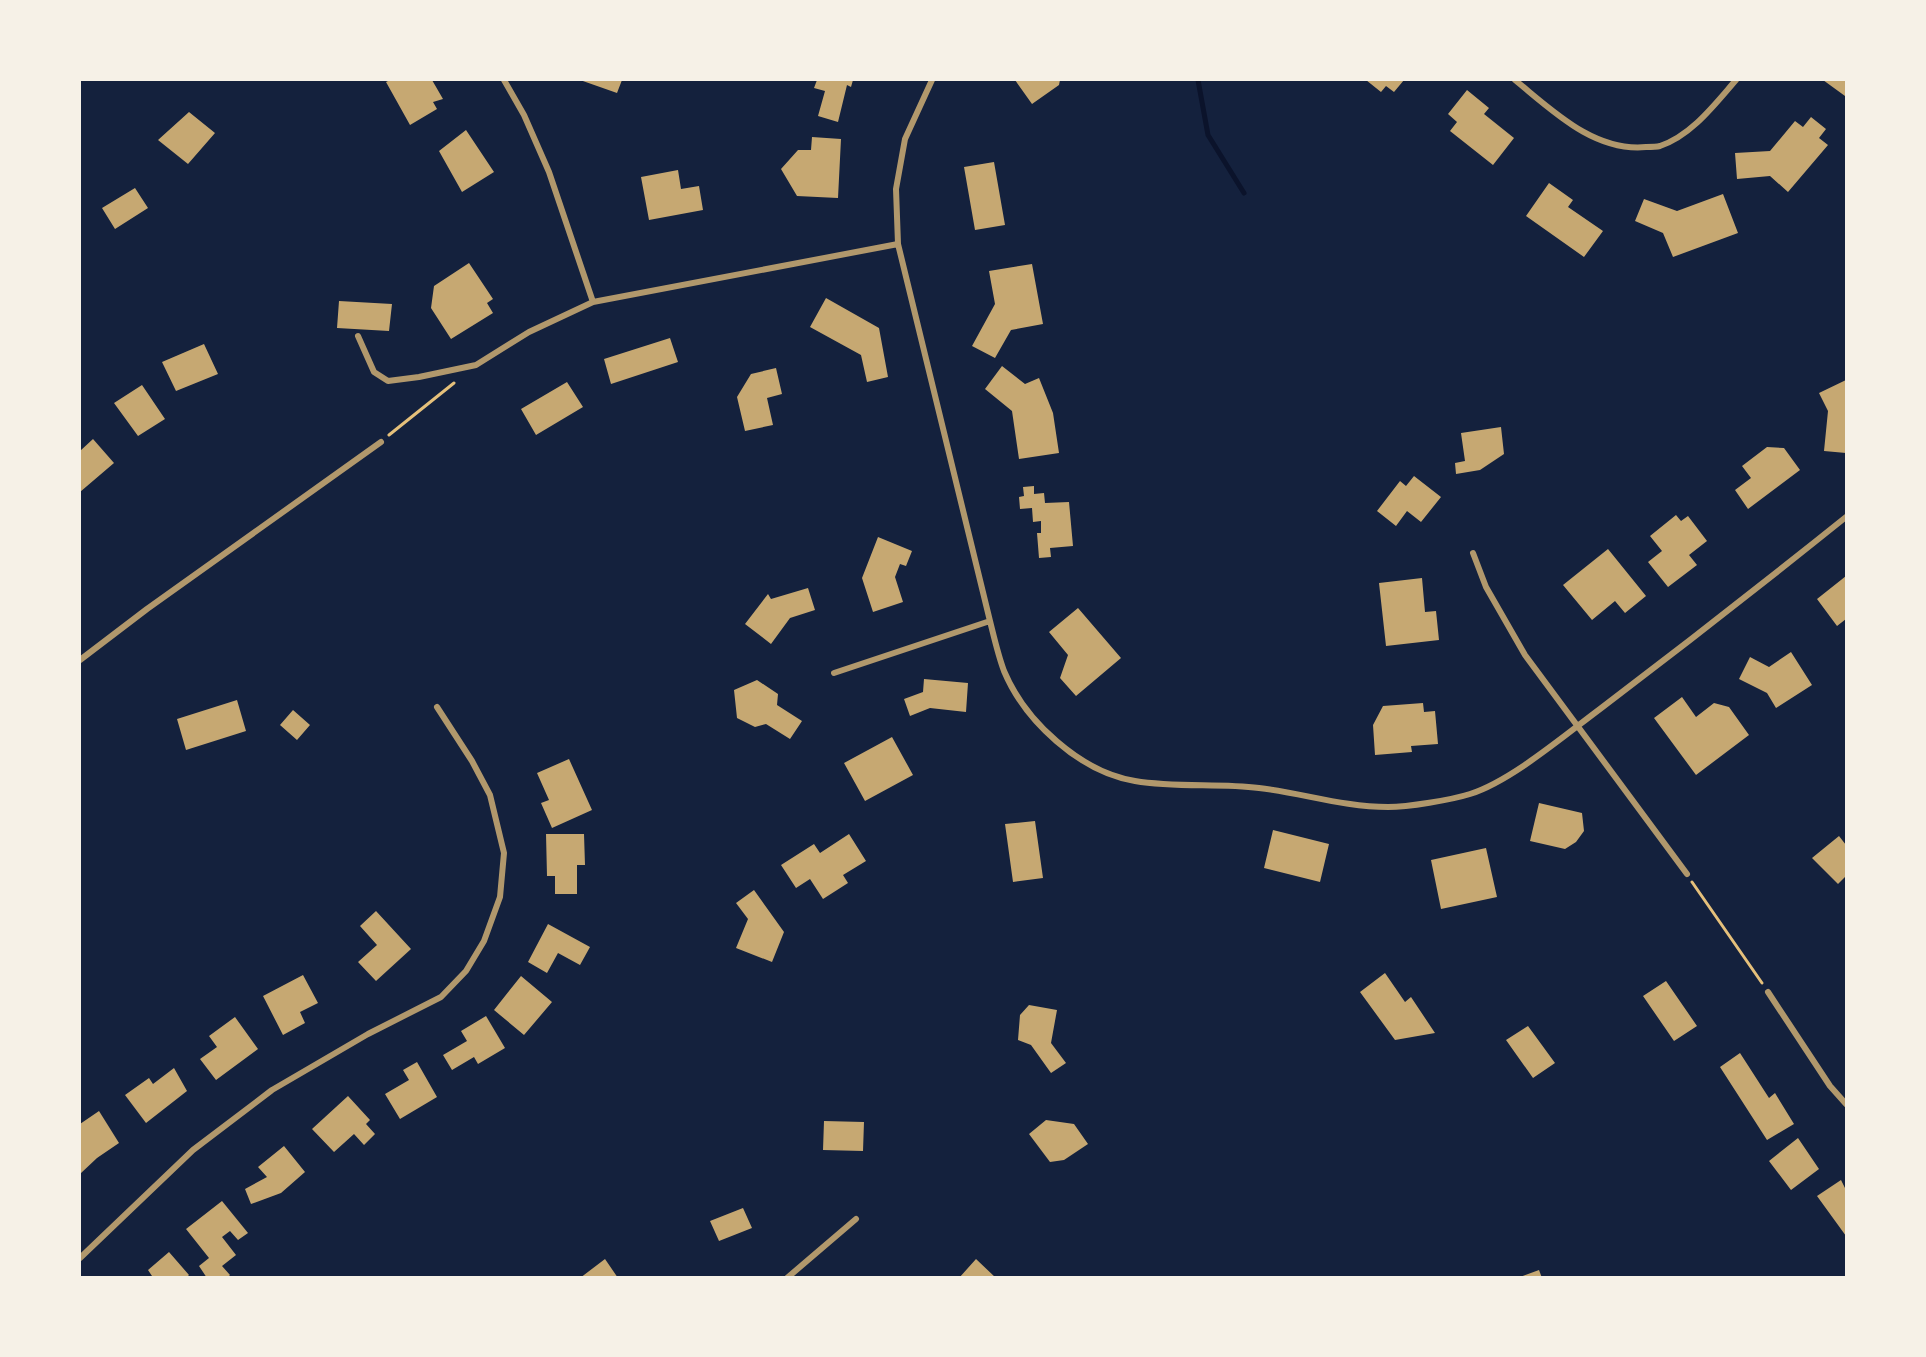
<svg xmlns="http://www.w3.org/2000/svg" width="1926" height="1357" viewBox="0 0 1926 1357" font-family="'Noto Sans',sans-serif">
<rect width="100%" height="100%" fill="#14213d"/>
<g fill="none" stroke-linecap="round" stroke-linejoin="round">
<path stroke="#0b132b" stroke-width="5" d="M1198,80L1208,135L1244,193"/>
</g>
<path fill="#c6a872" d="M390,80H432L443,99L433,102L437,109L410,125L386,82Z
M580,80H622L617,93Z
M817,80H853L851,87L847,85L838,122L818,116L825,91L814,88Z
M1015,80H1060L1059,85L1032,104Z
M1366,80H1404L1394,92L1386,86L1381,92Z
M1823,80H1846V94L1845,96Z
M1467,90L1489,108L1484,114L1514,138L1493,165L1450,131L1457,122L1448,114Z
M189,112L215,133L188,164L158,140Z
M1811,117L1826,129L1819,138L1828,145L1788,192L1770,176L1737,179L1735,153L1770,151L1795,121L1803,127Z
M466,130L494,172L462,192L439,151Z
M812,137L841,139L838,198L797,196L781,169L798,150H811Z
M994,162L1005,225L975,230L964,167Z
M678,170L681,189L699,186L703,210L649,220L641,177Z
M1549,183L1573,200L1568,207L1603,231L1584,257L1526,216Z
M135,188L148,208L115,229L102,208Z
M1723,194L1738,233L1673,257L1663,233L1635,221L1644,199L1677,211Z
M469,263L493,299L487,303L493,313L451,339L431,308L434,286Z
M1032,264L1043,324L1011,330L995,358L972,346L995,304L989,271Z
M826,298L879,328L888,377L867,382L861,355L810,327Z
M339,301L392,304L389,331L337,328Z
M670,338L678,362L611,384L604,359Z
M204,344L218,374L176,391L162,362Z
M1002,366L1025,384L1039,378L1053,413L1059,453L1019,459L1012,411L985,389Z
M776,368L782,394L767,398L773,425L745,431L737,397L751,374Z
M1846,380V453L1824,451L1828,411L1819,393Z
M567,382L583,407L536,435L521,409Z
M142,385L165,419L138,436L114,403Z
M1501,427L1504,454L1480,470L1456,474L1455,463L1465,461L1461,433Z
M93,439L114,463L80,492V451Z
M1767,447L1784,448L1800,470L1748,509L1735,490L1751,478L1742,466Z
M1414,476L1441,497L1421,522L1407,511L1396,526L1377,511L1400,481L1406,486Z
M1034,486V494L1044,493L1045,503L1069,502L1073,546L1050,548L1051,557L1039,558L1037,533H1041V521L1033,522L1032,508L1020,509L1019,497L1024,496L1023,487Z
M1676,515L1681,521L1688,516L1707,541L1689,555L1697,565L1668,587L1648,562L1662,551L1650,536Z
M878,537L912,551L906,566L900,564L895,577L903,602L873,612L862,578Z
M1608,549L1646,596L1625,613L1615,601L1592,620L1563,585Z
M1846,576V619L1837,626L1817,599Z
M1422,578L1425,612L1436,611L1439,640L1386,646L1379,583Z
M808,588L815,610L790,618L771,644L745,624L768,594L771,599Z
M1078,608L1121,658L1076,696L1060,678L1068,655L1049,632Z
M1791,652L1812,685L1776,708L1767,693L1739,679L1750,657L1769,667Z
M924,679L968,683L966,712L930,708L910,716L904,699L923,692Z
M757,680L778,694L777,705L802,721L790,739L766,724L755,727L737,718L734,690Z
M1682,697L1696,717L1714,703L1729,707L1749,735L1696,775L1654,718Z
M237,700L246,731L186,750L177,719Z
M1423,703L1424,712L1435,711L1438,744L1411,746L1412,752L1375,755L1373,725L1383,706Z
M293,710L310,725L297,740L280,725Z
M892,737L913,775L865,801L844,763Z
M569,759L592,810L552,828L541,803L549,800L537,773Z
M1539,803L1582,813L1584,831L1576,842L1565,849L1530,841Z
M1035,821L1043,878L1013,882L1005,824Z
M1273,830L1329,844L1320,882L1264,868Z
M546,834H584L585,865H577V894H555V876H547Z
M849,834L866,861L843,875L848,883L823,899L810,879L796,888L781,865L814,844L820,853Z
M1839,836L1846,845V876L1838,884L1812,858Z
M1486,848L1497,897L1441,909L1431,860Z
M754,890L784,932L772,962L736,948L748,919L736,903Z
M376,911L411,949L376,981L358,962L377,945L360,926Z
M548,924L590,947L580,965L558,953L547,973L528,962Z
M1385,973L1405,1002L1411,997L1435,1033L1395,1040L1360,992Z
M303,975L318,1003L300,1012L305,1023L283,1035L263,996Z
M521,976L552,1002L524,1035L494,1010Z
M1666,981L1697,1026L1674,1041L1643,996Z
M1029,1005L1057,1010L1051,1043L1066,1063L1051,1073L1031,1045L1018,1040L1020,1015Z
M486,1016L505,1048L478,1064L474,1057L452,1070L443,1055L467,1041L461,1031Z
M235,1017L258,1049L216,1080L200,1059L217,1047L209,1036Z
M1528,1026L1555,1063L1533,1078L1506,1040Z
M1740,1053L1769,1098L1775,1093L1794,1124L1767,1140L1720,1067Z
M417,1062L437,1097L400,1119L385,1094L409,1080L403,1070Z
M174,1068L187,1091L146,1123L125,1095L149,1078L153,1084Z
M348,1096L370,1120L366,1124L375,1134L364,1145L354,1134L334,1152L312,1129Z
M99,1111L119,1143L97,1158L80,1174V1124Z
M1046,1120L1074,1124L1088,1144L1064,1160L1050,1162L1029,1134Z
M824,1121L864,1122L863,1151L823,1150Z
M1798,1138L1819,1169L1791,1190L1769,1161Z
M284,1146L305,1172L281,1193L251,1204L245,1189L267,1177L258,1167Z
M1841,1180L1846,1190V1236L1817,1196Z
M222,1201L248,1233L238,1240L230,1231L222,1237L236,1255L222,1266L230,1275L227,1278H207L199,1266L209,1258L186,1229Z
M743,1208L752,1228L719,1241L710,1221Z
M169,1252L189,1275L186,1278H150L152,1276L148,1270Z
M605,1259L618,1278H580Z
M976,1259L996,1278H959Z
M1539,1270L1542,1278H1521L1520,1277Z"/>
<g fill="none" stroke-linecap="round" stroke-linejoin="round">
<path stroke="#e5c07b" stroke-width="3" d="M389,435L454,383
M1692,882L1762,983"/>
<path stroke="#b1986c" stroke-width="6" d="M504,80L524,115L549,172L593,302
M1515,80C1553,111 1594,152 1646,147C1651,147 1656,147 1660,146C1692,135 1715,104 1736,80
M898,244L990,621C994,637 998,655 1004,671C1025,721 1080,772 1135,781C1176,788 1218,783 1259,788C1302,793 1344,807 1388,807C1408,807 1451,800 1470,794C1511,781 1565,735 1600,709C1683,646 1765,582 1846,517
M358,336L374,372L388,381L419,377L476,365L529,332L593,302L898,244L896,189L905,139L932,80
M1473,553L1486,587L1525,655L1687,874
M80,660L147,609L381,442
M834,673L990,621
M1768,992L1830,1086L1846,1104
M80,1258L193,1150L272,1090L368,1034L441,997L466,971L484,941L500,897L504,853L490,795L472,761L437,707
M787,1278L856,1219"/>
</g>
<rect width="1926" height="1357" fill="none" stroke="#f6f1e7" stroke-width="162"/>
</svg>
